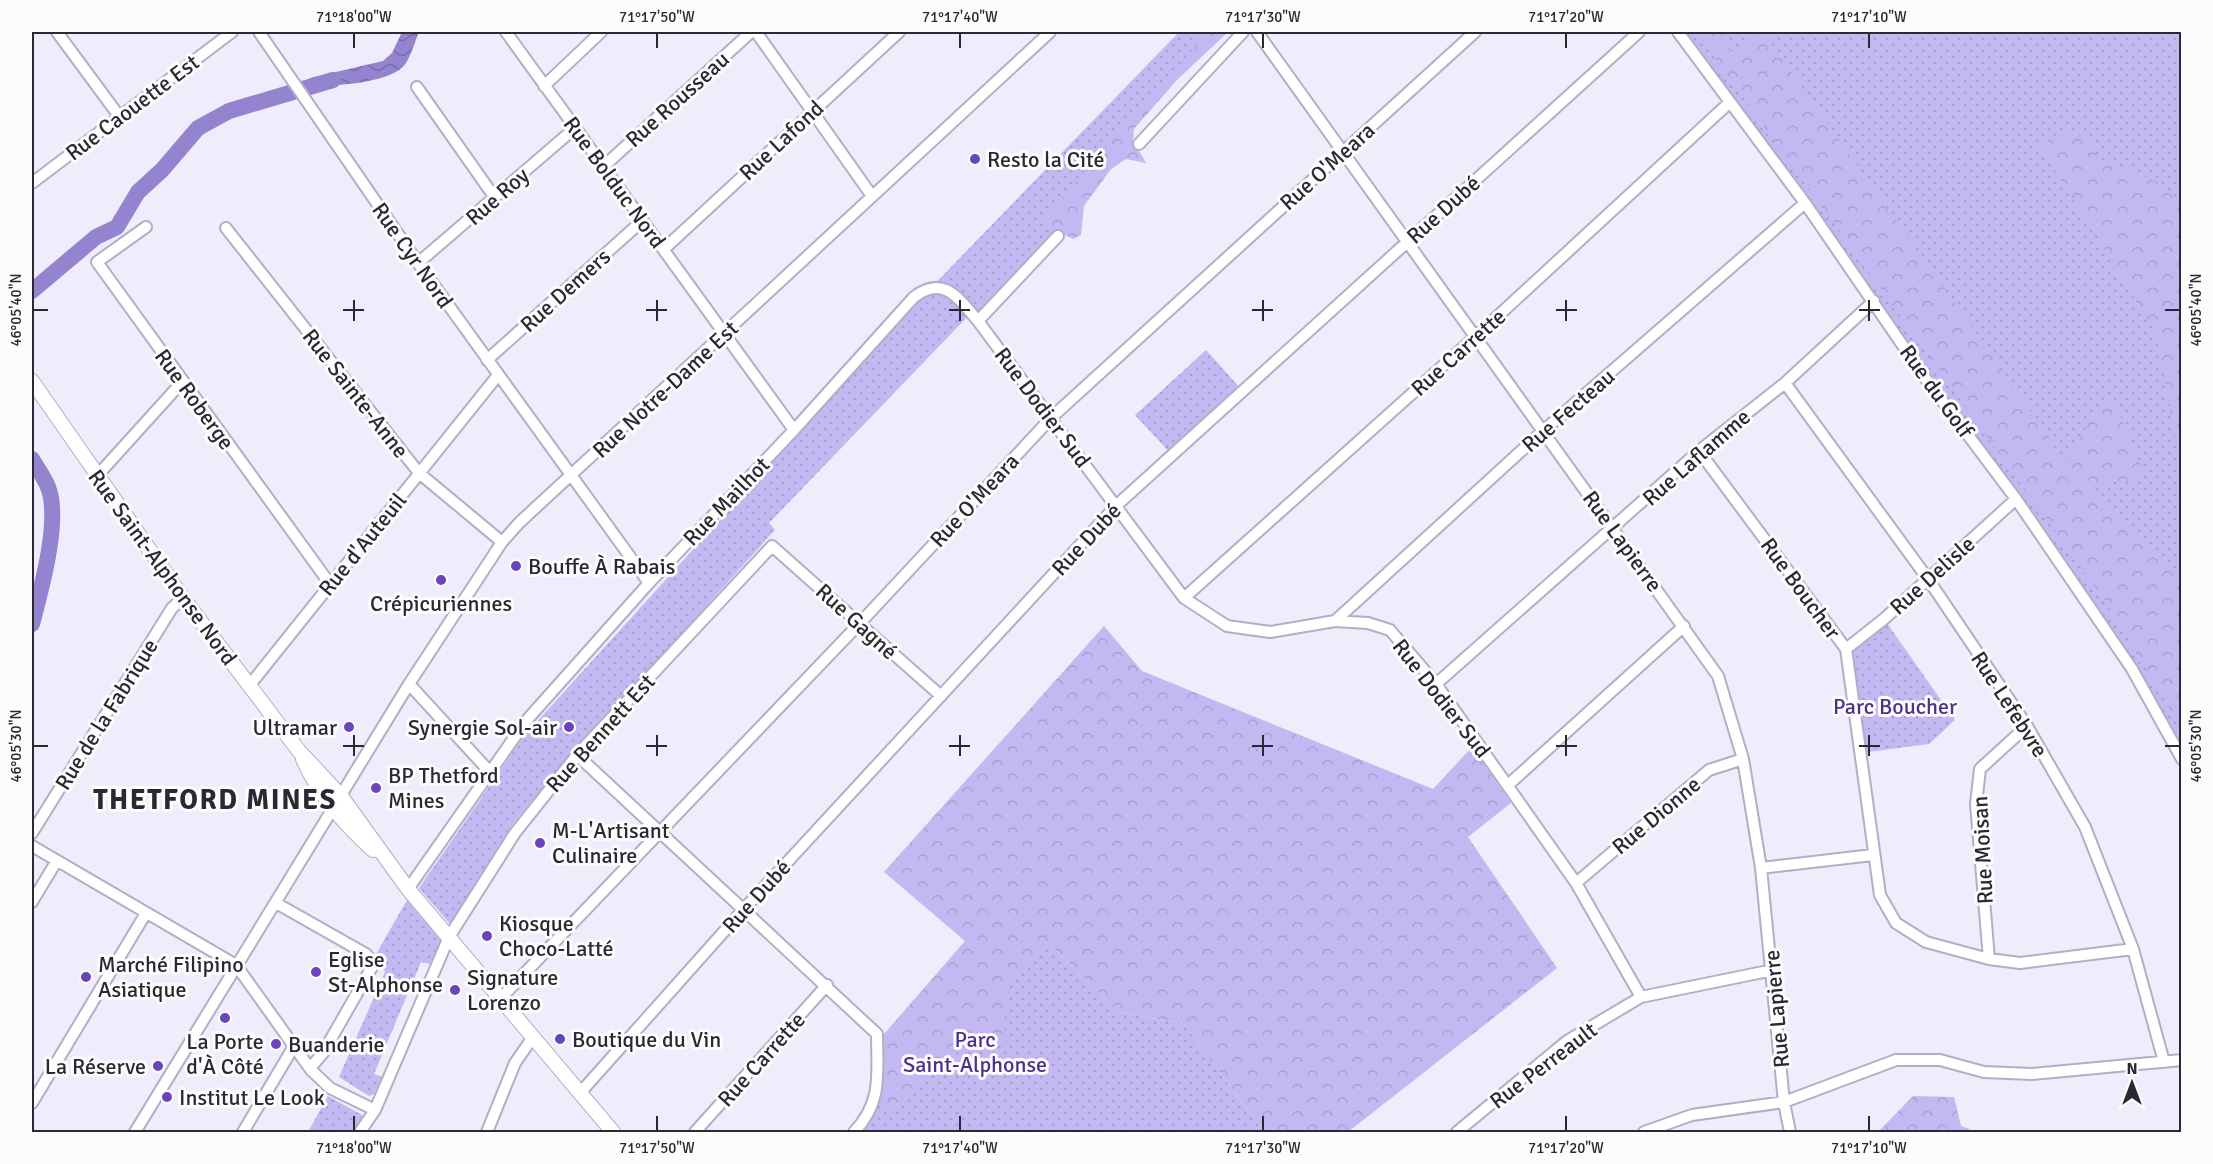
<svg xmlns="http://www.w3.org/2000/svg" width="2213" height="1164" viewBox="0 0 2213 1164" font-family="Signika,sans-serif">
<defs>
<pattern id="grass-dots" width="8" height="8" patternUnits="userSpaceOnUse" patternTransform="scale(1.5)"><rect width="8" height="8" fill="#c3b8f1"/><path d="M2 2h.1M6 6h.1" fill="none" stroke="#a89ecf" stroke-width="1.8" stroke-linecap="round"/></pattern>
<pattern id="forest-crowns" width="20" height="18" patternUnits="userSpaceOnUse" patternTransform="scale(1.5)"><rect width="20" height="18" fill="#c3b8f1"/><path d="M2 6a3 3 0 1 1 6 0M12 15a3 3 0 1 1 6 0" fill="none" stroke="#a89ecf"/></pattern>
<pattern id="water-waves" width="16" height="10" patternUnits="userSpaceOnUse" patternTransform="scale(1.5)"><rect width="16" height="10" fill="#9483cf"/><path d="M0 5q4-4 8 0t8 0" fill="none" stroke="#796ba9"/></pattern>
</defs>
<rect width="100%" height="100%" fill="#efecfc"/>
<path fill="url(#grass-dots)" d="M1179,32H1209L1055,228L1058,230L979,315L974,310L769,523L775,530L554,774L512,825L450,924L419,888L524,736L923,296Z
M1678,32H2181V759L2132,669Z
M1206,350L1242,390L1172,455L1135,415Z
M1884,619L1955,720L1929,744L1860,753L1846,649Z
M407,900L441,940L430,964L421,962L374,1074L382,1077L374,1094L369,1096L339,1077L385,972L375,956Z
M1049,943L1118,1012L1184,1024L1264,1132H854L877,1099Z
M328,1096L362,1115L363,1121L356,1132H308Z"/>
<path fill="url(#forest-crowns)" d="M1208,32H1228L1177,80L1134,129L1133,141L1146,163L1126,159L1111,169L1084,206L1081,235L1073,239L1047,226L1045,216Z
M1696,32H1721L1730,51H1737L1749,41L1754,32H1763L2038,421L2052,441L2061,462L2067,459L2105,397L2113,398L2142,469L2139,481C2121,483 2101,476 2093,495L2181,579V727L2101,595Z
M2058,133H2076L2093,144L2098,161L2128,169L2162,184L2181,206V449L2175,436L2156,334L2041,148Z
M1104,626L1142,671L1433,789L1472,747L1511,803L1468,837L1557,968L1348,1132H1264L1184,1024L1118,1012L1049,943L1010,981L1004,1024L1006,1044L974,1046L934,1062L890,1117L877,1099V1042L965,941L884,872Z
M1913,1096L1954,1097L1961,1126L1976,1132H1878Z"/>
<path fill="url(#water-waves)" d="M402,32H419C415,41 412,53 406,63C393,84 334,85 311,87L310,78L383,61L392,53Z"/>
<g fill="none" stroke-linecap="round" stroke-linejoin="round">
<path stroke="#9483cf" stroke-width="16" d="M32,291L96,237L117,227L138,192L162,170L198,128L229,111L333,80
M32,459C37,468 44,477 48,487C61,519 41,590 32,624"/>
<defs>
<path id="minor" d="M57,32L119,116
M259,32L418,263L649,583
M506,32L794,430
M756,32L872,196
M1257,32L1718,676L1743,759L1761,868L1784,1102L1790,1132
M1678,32L1805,203L1923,375L2016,499L2132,669L2182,759
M544,86L601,32
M417,87L495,198
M1139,144L1243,32
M603,167L751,32
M32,183L232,32
M146,227L97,262L330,584
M226,228L419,473L502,542
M664,249L899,32
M418,263L575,128
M978,321L1058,236
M487,360L642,221
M1785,383L1928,579L2027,726L2085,827L2133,949L2164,1062
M1699,451L1846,649L1880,895L1896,923L1926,942L1989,959L2020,963L2133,949
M97,476L182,382
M1184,598L1474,338L1729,103
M1335,621L1543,431L1805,203
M1846,649L1884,619L2016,499
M409,684L489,771
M1436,684L1699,451L1785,383L1874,301
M249,686L498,375
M577,755L877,1034C877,1073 883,1102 854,1132
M1508,785L1684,626
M32,833L172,608L183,598
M32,846L236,965L311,1070L330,1088L375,1110
M1761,868L1873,855
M1576,883L1709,770L1743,759
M408,889L526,721L649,583L794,430L914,297C944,274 959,299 978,321L1184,598L1227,626L1270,632L1335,621L1368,623L1390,630L1436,684L1576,883L1641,997
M32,902L56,862
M276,903L366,954L372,961V967L323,1053L310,1068
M1989,959L1976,804L1980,769L2027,726
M502,997L860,623L1052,417L1475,32
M580,1093L744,909L1117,505L1639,32
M32,1103L146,913
M135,1132L409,684L502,542L520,522L1050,32
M243,1132L294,1046
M360,1132L375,1110L449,937L515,833L577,755L772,546L941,696
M487,1132L515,1063L533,1037
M695,1132L827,985
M1457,1132L1567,1041L1641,997L1773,970
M1644,1132L1692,1115L1784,1102L1896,1060H1940L1984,1072L2032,1074L2182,1060"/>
<path id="major" d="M32,381L183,598L299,751L341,796L408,889L613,1132
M303,759C318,793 345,825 373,850"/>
</defs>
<use href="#minor" stroke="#b2aec7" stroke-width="14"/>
<use href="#major" stroke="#b2aec7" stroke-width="16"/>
<use href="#minor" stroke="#fff" stroke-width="10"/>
<use href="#major" stroke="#fff" stroke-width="14"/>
</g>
<path fill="none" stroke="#2a2832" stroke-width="2" d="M354,33V48M657,33V48M960,33V48M1263,33V48M1566,33V48M1869,33V48M354,300V321M657,300V321M960,300V321M1263,300V321M1566,300V321M1869,300V321M33,310H48M343,310H364M646,310H667M949,310H970M1252,310H1273M1556,310H1577M1859,310H1880M2165,310H2180M354,735V756M657,735V756M960,735V756M1263,735V756M1566,735V756M1869,735V756M33,746H48M343,746H364M646,746H667M949,746H970M1252,746H1273M1556,746H1577M1859,746H1880M2165,746H2180M354,1116V1131M657,1116V1131M960,1116V1131M1263,1116V1131M1566,1116V1131M1869,1116V1131"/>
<g fill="#6a44bd" stroke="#fcfcfc" stroke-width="2">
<circle cx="975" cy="159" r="6"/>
<circle cx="516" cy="566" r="6"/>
<circle cx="441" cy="580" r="6"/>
<circle cx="349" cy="727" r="6"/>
<circle cx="569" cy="727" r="6"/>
<circle cx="376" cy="788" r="6"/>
<circle cx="540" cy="843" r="6"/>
<circle cx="487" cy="936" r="6"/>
<circle cx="316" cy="972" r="6"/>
<circle cx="86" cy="977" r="6"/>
<circle cx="455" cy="990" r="6"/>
<circle cx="225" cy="1018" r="6"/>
<circle cx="560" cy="1039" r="6"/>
<circle cx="276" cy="1044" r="6"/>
<circle cx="158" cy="1066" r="6"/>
<circle cx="167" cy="1097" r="6"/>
</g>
<g text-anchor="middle" stroke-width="6" stroke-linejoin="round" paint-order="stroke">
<g font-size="22" fill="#2a2832" stroke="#fcfcfc">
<text transform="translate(677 99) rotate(-42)" y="8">Rue Rousseau</text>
<text transform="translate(132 107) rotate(-37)" y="8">Rue Caouette Est</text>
<text transform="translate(781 140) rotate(-43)" y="8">Rue Lafond</text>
<text transform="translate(1327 166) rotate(-42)" y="8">Rue O'Meara</text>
<text transform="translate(615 182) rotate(54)" y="8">Rue Bolduc Nord</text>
<text transform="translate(497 196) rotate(-41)" y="8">Rue Roy</text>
<text transform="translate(1443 209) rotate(-42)" y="8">Rue Dubé</text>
<text transform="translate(413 255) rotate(55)" y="8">Rue Cyr Nord</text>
<text transform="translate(565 290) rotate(-42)" y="8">Rue Demers</text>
<text transform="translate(1458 352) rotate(-42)" y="8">Rue Carrette</text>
<text transform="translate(665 389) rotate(-43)" y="8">Rue Notre-Dame Est</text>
<text transform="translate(1937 391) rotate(54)" y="8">Rue du Golf</text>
<text transform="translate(356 393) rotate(52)" y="8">Rue Sainte-Anne</text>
<text transform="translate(195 399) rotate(54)" y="8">Rue Roberge</text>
<text transform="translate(1043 407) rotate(53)" y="8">Rue Dodier Sud</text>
<text transform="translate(1568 410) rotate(-41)" y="8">Rue Fecteau</text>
<text transform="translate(1696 457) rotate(-41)" y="8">Rue Laflamme</text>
<text transform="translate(974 500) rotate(-47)" y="8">Rue O'Meara</text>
<text transform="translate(726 501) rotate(-46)" y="8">Rue Mailhot</text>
<text transform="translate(1086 539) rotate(-47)" y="8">Rue Dubé</text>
<text transform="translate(1623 541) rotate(54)" y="8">Rue Lapierre</text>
<text transform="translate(362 544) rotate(-51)" y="8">Rue d'Auteuil</text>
<text transform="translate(163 567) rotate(54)" y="8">Rue Saint-Alphonse Nord</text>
<text transform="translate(1932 575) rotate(-42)" y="8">Rue Delisle</text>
<text transform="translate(1801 588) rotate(54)" y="8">Rue Boucher</text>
<text transform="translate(857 621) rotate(42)" y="8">Rue Gagné</text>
<text transform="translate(1442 698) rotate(52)" y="8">Rue Dodier Sud</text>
<text transform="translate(2010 704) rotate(57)" y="8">Rue Lefebvre</text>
<text transform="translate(106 714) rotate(-58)" y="8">Rue de la Fabrique</text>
<text transform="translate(600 733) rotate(-48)" y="8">Rue Bennett Est</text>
<text transform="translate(1656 815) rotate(-40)" y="8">Rue Dionne</text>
<text transform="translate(1982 850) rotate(-93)" y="8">Rue Moisan</text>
<text transform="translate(756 896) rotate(-48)" y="8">Rue Dubé</text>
<text transform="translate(1776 1009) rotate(-95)" y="8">Rue Lapierre</text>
<text transform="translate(761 1059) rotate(-48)" y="8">Rue Carrette</text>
<text transform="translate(1543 1065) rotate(-37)" y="8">Rue Perreault</text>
</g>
<g font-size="22" fill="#2a2832" stroke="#fcfcfc" text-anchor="start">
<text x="987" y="167">Resto la Cité</text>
<text x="528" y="574">Bouffe À Rabais</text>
<text x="441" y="611" text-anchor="middle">Crépicuriennes</text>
<text x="337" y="735" text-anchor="end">Ultramar</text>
<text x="557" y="735" text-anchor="end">Synergie Sol-air</text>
<text x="388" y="783">BP Thetford<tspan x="388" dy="25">Mines</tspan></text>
<text x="552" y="838">M-L'Artisant<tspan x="552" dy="25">Culinaire</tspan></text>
<text x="499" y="931">Kiosque<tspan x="499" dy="25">Choco-Latté</tspan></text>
<text x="328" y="967">Eglise<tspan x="328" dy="25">St-Alphonse</tspan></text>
<text x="98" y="972">Marché Filipino<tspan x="98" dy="25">Asiatique</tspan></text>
<text x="467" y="985">Signature<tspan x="467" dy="25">Lorenzo</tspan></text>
<text x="572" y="1047">Boutique du Vin</text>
<text x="225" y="1049" text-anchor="middle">La Porte<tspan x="225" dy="25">d'À Côté</tspan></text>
<text x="288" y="1052">Buanderie</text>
<text x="146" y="1074" text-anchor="end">La Réserve</text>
<text x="179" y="1105">Institut Le Look</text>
</g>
<g font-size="22" fill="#4c308a" stroke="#fcfcfc">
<text x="1895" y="714">Parc Boucher</text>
<text x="975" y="1047">Parc<tspan x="975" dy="25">Saint-Alphonse</tspan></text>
</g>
<g font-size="28" font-weight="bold" letter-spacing="1.5" fill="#2a2832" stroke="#fcfcfc">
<text x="215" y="809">THETFORD MINES</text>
</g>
</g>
<rect width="2213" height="1164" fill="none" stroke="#fcfcfc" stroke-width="66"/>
<g transform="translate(2132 1083)" stroke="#fcfcfc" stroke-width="4.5" paint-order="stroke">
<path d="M0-4.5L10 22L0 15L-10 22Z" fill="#2a2832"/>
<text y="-9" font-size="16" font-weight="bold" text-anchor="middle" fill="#2a2832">N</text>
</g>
<rect x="33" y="33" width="2147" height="1098" fill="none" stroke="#2a2832" stroke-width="2"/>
<g font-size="15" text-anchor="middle" fill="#2a2832">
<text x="354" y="22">71°18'00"W</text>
<text x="657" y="22">71°17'50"W</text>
<text x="960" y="22">71°17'40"W</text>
<text x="1263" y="22">71°17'30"W</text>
<text x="1566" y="22">71°17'20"W</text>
<text x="1869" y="22">71°17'10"W</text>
<text transform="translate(16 310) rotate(-90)" y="5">46°05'40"N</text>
<text transform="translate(2196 310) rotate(-90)" y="5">46°05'40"N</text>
<text transform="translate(16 746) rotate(-90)" y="5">46°05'30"N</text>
<text transform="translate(2196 746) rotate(-90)" y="5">46°05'30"N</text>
<text x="354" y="1153">71°18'00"W</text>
<text x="657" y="1153">71°17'50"W</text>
<text x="960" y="1153">71°17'40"W</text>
<text x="1263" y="1153">71°17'30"W</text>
<text x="1566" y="1153">71°17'20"W</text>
<text x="1869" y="1153">71°17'10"W</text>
</g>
</svg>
